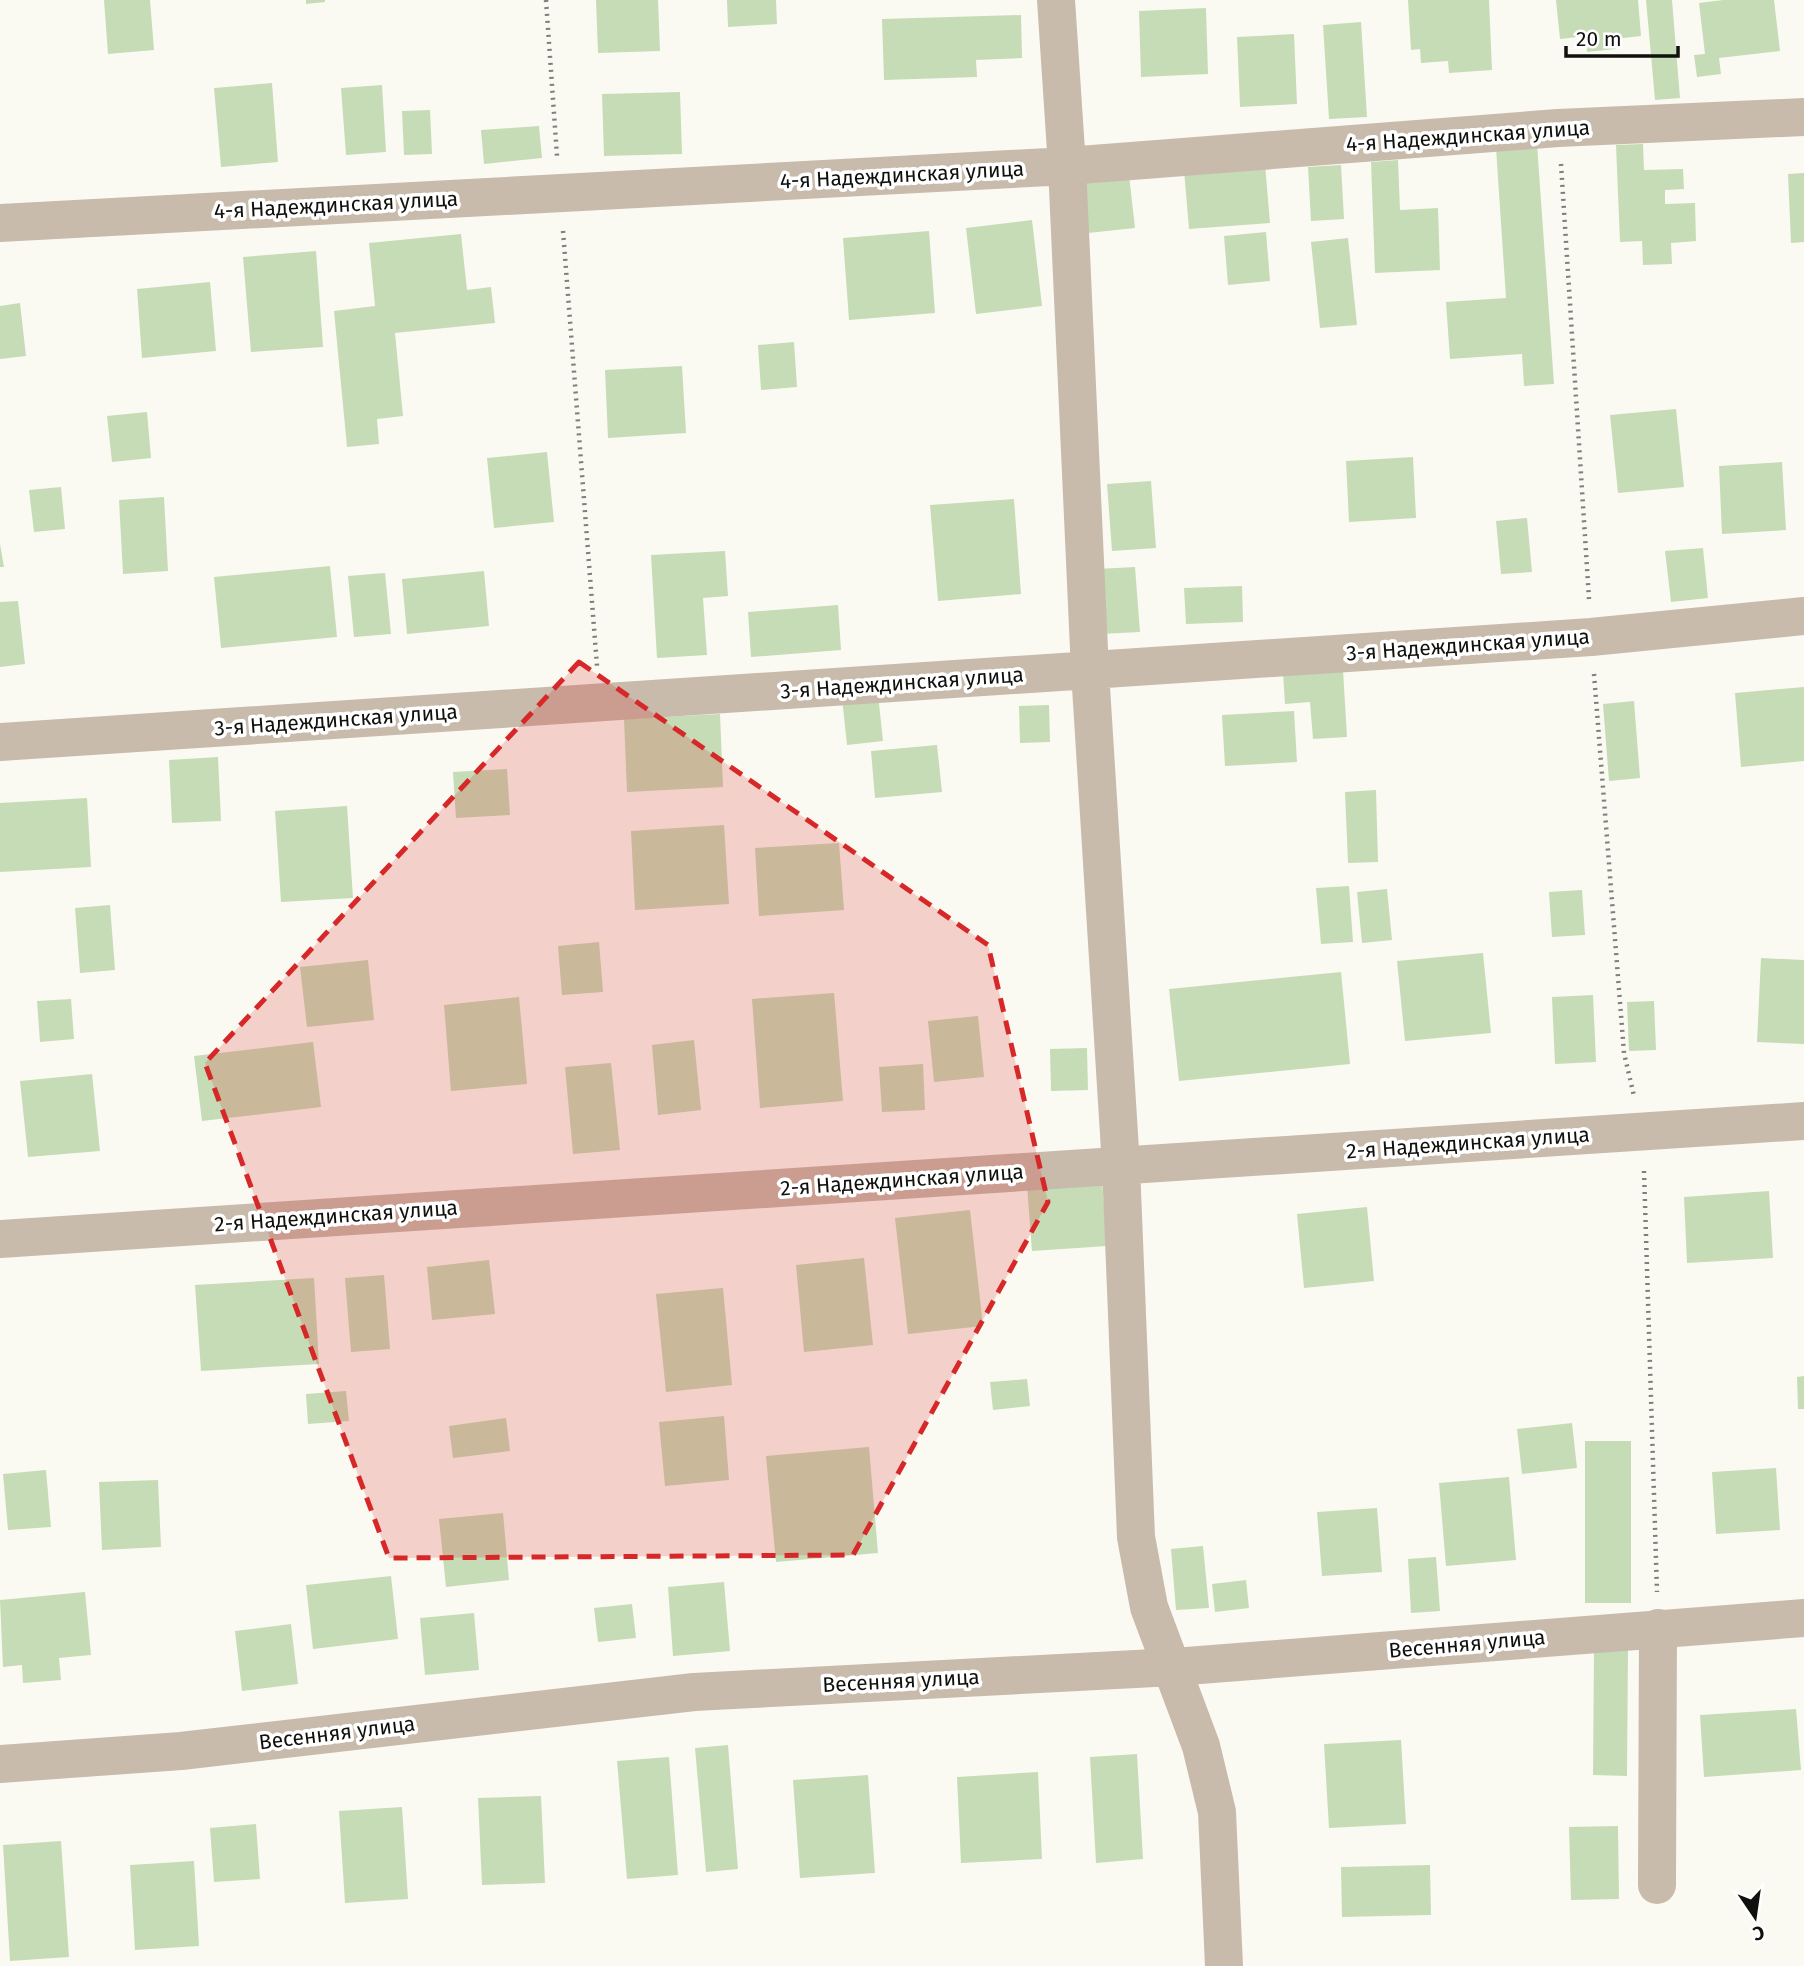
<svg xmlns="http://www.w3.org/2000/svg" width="1804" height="1966" viewBox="0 0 1804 1966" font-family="'Fira Sans',sans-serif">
<rect width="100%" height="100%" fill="#fbfaf2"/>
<path fill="#c6dcb6" d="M104,0H150L154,50L108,54Z
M306,0H325V2L306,4Z
M596,0H658L660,51L598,53Z
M727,0H776L777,24L728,27Z
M1408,0H1489L1492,70L1449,73L1448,61L1421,63L1420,49L1411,50Z
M1556,0H1638L1641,36L1615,39L1616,49L1587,52L1586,36L1560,39Z
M1646,0H1672L1680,98L1655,100Z
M1723,0H1774L1780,51L1719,58L1721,74L1697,77L1694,55L1705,54L1699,3Z
M1206,8L1208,74L1141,77L1139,11Z
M1021,15L1022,58L976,60L977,77L884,80L882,19Z
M1361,22L1367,117L1329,119L1323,25Z
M1294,34L1297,104L1240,107L1237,37Z
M272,83L278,162L221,167L214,88Z
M382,85L386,152L346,155L341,88Z
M680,92L682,154L604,156L602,94Z
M430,110L432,154L404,155L402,111Z
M539,126L542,158L484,164L481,130Z
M1537,144L1554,384L1524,386L1522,354L1450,359L1446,302L1506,298L1496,148Z
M1643,144L1644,170L1683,169L1684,189L1665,190V204L1695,203L1696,241L1671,243L1672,264L1643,265L1642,241L1620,242L1616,145Z
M1398,160L1400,210L1438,208L1440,270L1375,273L1371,162Z
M1265,164L1270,223L1189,229L1184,170Z
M1341,165L1344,219L1311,221L1308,167Z
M1804,173V242L1791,243L1788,174Z
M1129,175L1135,228L1088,233L1082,180Z
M1032,220L1042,306L976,314L966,228Z
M929,231L935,313L849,320L843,238Z
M1266,232L1270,281L1228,285L1224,236Z
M461,234L467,290L491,287L495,323L395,333L403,416L377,419L379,444L347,447L334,311L375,306L369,243Z
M1348,238L1357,325L1320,328L1311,242Z
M316,251L323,347L251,352L243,257Z
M210,282L216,351L142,358L137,289Z
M20,303L26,356L0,359V306Z
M794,342L797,387L761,390L758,345Z
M682,366L686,433L608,438L605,370Z
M1676,409L1684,487L1618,493L1610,415Z
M147,412L151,458L112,462L107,416Z
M547,452L554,522L494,528L487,458Z
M1413,457L1416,518L1349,522L1346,461Z
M1782,462L1786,530L1722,534L1719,466Z
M1151,481L1156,548L1112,551L1107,484Z
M61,487L65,529L34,532L29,490Z
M164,497L168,571L123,574L119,500Z
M1014,499L1021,594L938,601L930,505Z
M1527,518L1532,572L1501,574L1496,521Z
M0,544L4,567H0Z
M1703,548L1708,598L1671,602L1665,551Z
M725,551L728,596L703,598L707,655L657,658L651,555Z
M330,566L337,637L221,648L214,577Z
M1135,567L1140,632L1101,634L1097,569Z
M484,571L489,626L407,634L402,579Z
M385,573L391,634L354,637L348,576Z
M1242,586L1243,622L1186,624L1184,588Z
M18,601L25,664L0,667V602Z
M838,605L841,650L751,657L748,612Z
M1343,670L1347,737L1313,739L1310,702L1285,704L1283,673Z
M1804,687V761L1741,767L1735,693Z
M878,694L883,741L847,745L842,698Z
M1634,701L1640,778L1609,781L1603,704Z
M1049,705L1050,742L1020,743L1019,706Z
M1294,711L1297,762L1225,766L1222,715Z
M720,714L723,787L627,792L624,719Z
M937,745L942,792L875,798L871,751Z
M218,757L221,821L172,823L169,760Z
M507,769L510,815L456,818L453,772Z
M1376,790L1378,862L1348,863L1345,792Z
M87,798L91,867L0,872V803Z
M347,806L353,898L281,902L275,811Z
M724,825L729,904L635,910L631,831Z
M839,843L844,910L759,916L755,848Z
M1349,886L1353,942L1321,944L1316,888Z
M1387,889L1392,940L1362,943L1357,892Z
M1582,890L1585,935L1552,937L1549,892Z
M110,905L115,970L80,973L75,908Z
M599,942L603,992L562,995L558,946Z
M1483,953L1491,1033L1405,1041L1397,961Z
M1761,958L1804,960V1044L1757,1042Z
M368,960L374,1020L307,1027L300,967Z
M1341,972L1350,1064L1179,1081L1169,989Z
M834,993L843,1101L760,1108L752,999Z
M1593,995L1596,1062L1555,1064L1552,997Z
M519,997L527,1084L451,1091L444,1005Z
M71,999L74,1039L40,1042L37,1001Z
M1654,1001L1656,1050L1629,1051L1627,1002Z
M978,1016L984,1077L934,1082L928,1021Z
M694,1040L701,1110L658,1115L652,1045Z
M313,1042L321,1107L202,1121L194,1056Z
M1087,1048L1088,1090L1051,1091L1050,1049Z
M611,1063L620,1150L573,1154L565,1067Z
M923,1064L925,1110L882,1112L879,1067Z
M92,1074L100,1151L28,1157L20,1081Z
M1102,1180L1107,1246L1032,1251L1027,1185Z
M1769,1191L1773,1258L1687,1263L1684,1197Z
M1367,1207L1374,1281L1304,1288L1297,1214Z
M970,1210L983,1326L908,1334L895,1218Z
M864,1258L873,1345L804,1352L796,1265Z
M489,1260L495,1314L432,1320L427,1267Z
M384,1275L390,1349L351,1352L345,1278Z
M314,1278L319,1364L201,1371L195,1285Z
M723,1288L732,1385L666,1392L656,1294Z
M1804,1376V1409H1798L1797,1377Z
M1027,1379L1030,1406L993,1410L990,1382Z
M346,1391L349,1421L308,1424L306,1394Z
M724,1416L729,1480L665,1486L659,1422Z
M506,1418L510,1451L453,1458L449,1426Z
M1572,1423L1577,1468L1522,1474L1517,1429Z
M1585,1441H1631V1603H1585Z
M869,1447L878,1553L776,1562L766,1456Z
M1776,1468L1780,1530L1716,1534L1712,1472Z
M46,1470L51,1527L8,1530L3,1474Z
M1509,1477L1516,1560L1446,1566L1439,1483Z
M158,1480L161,1547L102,1550L99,1482Z
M1377,1508L1382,1572L1322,1576L1317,1512Z
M503,1513L509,1580L446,1587L439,1519Z
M1203,1546L1209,1608L1176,1610L1171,1549Z
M1436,1557L1440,1611L1411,1613L1408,1559Z
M391,1576L398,1639L313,1649L306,1585Z
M1246,1580L1249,1608L1215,1612L1212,1584Z
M724,1582L730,1651L673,1656L668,1587Z
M85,1592L91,1655L59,1658L61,1680L23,1683L22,1665L3,1667L0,1600Z
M632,1604L636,1638L598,1642L594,1608Z
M474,1613L479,1670L425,1675L420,1618Z
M291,1624L298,1684L242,1691L235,1631Z
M1594,1648H1628L1627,1776L1593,1775Z
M1796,1709L1801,1770L1704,1777L1700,1715Z
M1401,1740L1406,1824L1329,1828L1324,1744Z
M728,1745L738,1869L706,1872L695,1748Z
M1137,1754L1143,1859L1096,1863L1090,1757Z
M669,1757L678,1875L627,1879L617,1761Z
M1038,1772L1042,1859L961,1863L957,1777Z
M868,1775L875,1873L800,1878L793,1780Z
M541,1796L545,1883L482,1885L478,1798Z
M402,1807L408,1899L345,1903L339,1811Z
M256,1824L260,1879L214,1882L210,1828Z
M1618,1826L1619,1899L1571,1900L1569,1827Z
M61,1841L69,1957L10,1961L3,1845Z
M194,1861L199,1946L135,1950L130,1865Z
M1430,1865L1431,1915L1342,1917L1341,1867Z"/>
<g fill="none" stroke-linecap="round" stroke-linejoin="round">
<path stroke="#7f7f7a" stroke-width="4.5" stroke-dasharray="2 5" stroke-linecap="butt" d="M546,0L557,156
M1561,164L1589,599
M563,231L597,666
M1594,674L1624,1053L1634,1096
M1644,1171L1657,1592"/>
<path stroke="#c8bbac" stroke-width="38" d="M1056,0L1067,166L1090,671L1121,1166L1136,1537L1149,1607L1201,1746L1217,1812L1224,1966
M0,223L1067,166L1558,128L1804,117
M0,742L1591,637L1804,616
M0,1239L1804,1121
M0,1764L181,1751L694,1692L1174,1667L1804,1618
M1657,1885L1658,1628"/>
</g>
<path fill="#d62828" fill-opacity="0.2" stroke="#d62828" stroke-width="5" stroke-dasharray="14 9" stroke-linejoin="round" d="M579,662L988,945L1048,1202L853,1555L389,1558L205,1063Z"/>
<g text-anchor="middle" stroke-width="7" stroke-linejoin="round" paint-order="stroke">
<g font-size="21" fill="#10100d" stroke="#fff">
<text transform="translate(1468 136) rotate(-4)" y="7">4-я Надеждинская улица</text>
<text transform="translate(902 175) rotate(-3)" y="7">4-я Надеждинская улица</text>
<text transform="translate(336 205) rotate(-3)" y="7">4-я Надеждинская улица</text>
<text transform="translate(1468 645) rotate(-4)" y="7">3-я Надеждинская улица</text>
<text transform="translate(902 683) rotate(-4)" y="7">3-я Надеждинская улица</text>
<text transform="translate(336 720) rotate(-4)" y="7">3-я Надеждинская улица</text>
<text transform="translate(1468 1143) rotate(-4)" y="7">2-я Надеждинская улица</text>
<text transform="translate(902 1180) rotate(-4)" y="7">2-я Надеждинская улица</text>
<text transform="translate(336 1216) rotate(-4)" y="7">2-я Надеждинская улица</text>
<text transform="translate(1467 1644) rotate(-5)" y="7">Весенняя улица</text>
<text transform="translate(901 1681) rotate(-3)" y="7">Весенняя улица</text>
<text transform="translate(337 1733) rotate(-7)" y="7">Весенняя улица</text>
</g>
</g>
<g transform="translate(1755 1917) rotate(167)" stroke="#ffffff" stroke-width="5" paint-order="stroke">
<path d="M0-5L12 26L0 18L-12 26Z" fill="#10100d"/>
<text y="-10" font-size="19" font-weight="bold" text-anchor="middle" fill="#10100d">С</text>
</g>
<path d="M1566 46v10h112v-10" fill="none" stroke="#10100d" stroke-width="3.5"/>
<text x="1576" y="46" font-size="21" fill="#10100d" stroke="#ffffff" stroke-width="5" paint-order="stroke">20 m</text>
</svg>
